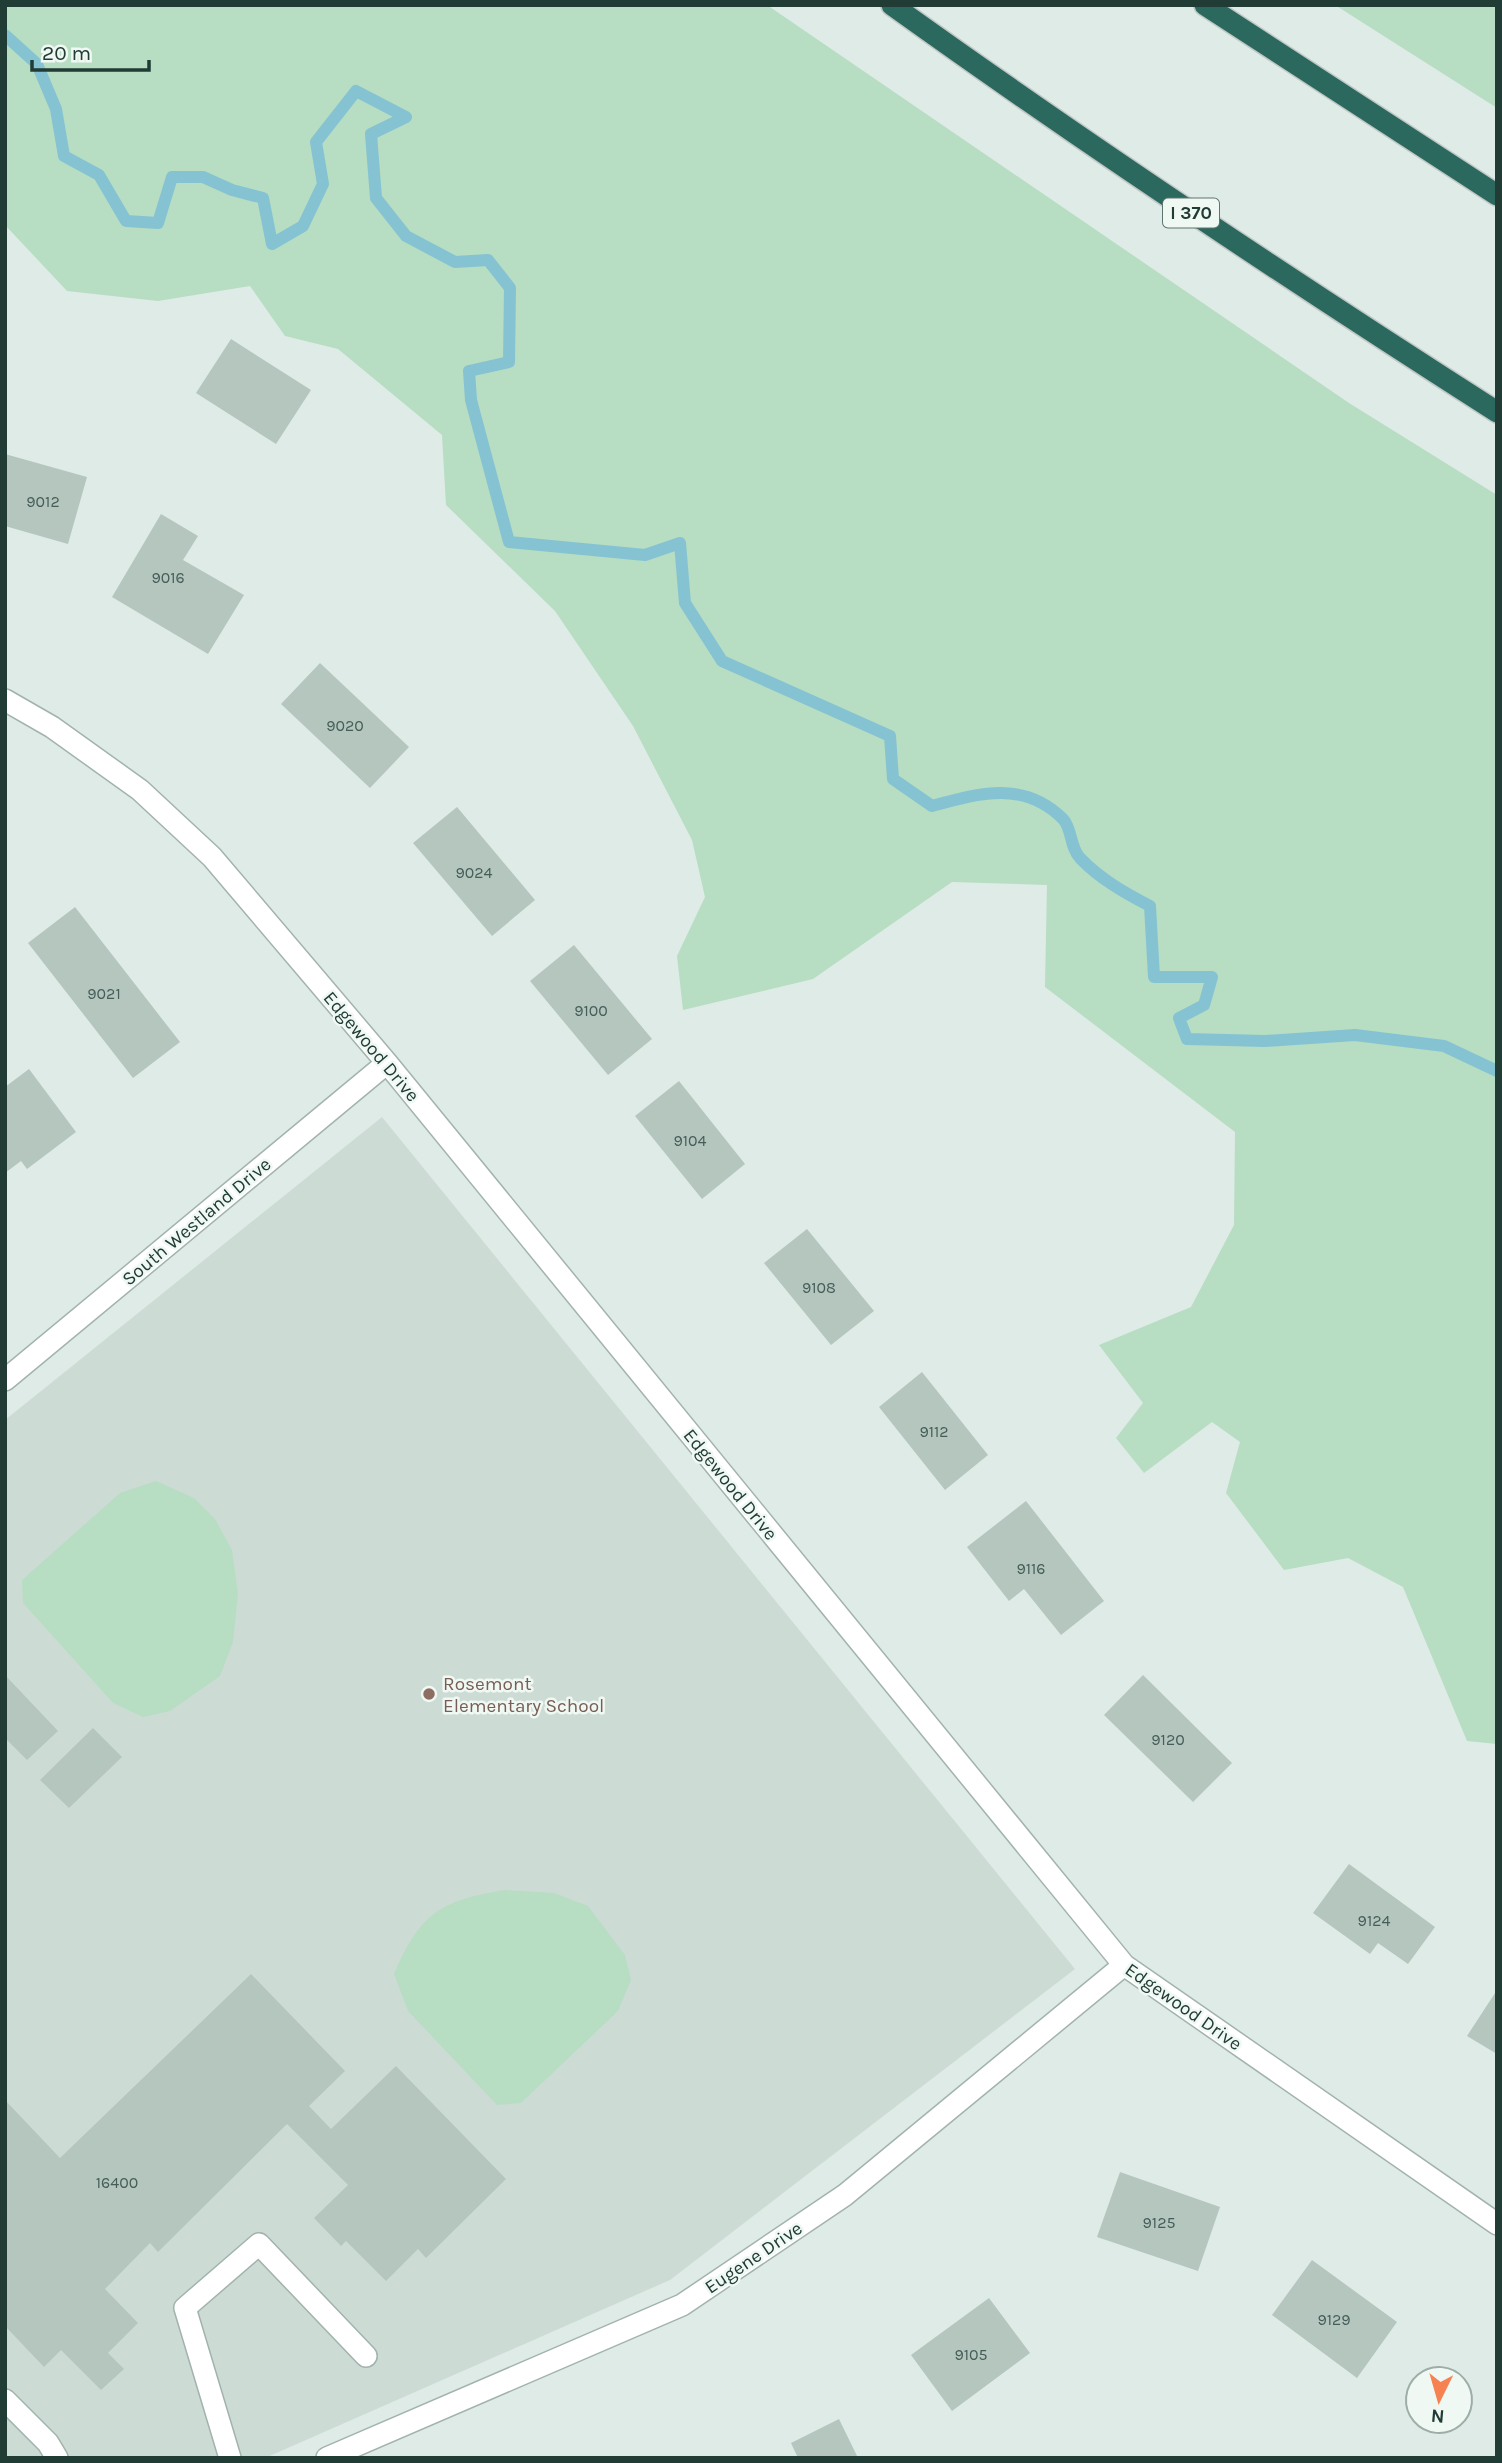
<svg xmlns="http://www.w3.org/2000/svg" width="1502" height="2463" viewBox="0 0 1502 2463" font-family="Karla,sans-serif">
<rect width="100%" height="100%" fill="#dfebe6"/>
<path fill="#cddbd5" d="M382,1117L1075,1969L670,2280L265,2458H5V1420Z"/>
<path fill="#b7ddc3" d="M5,5H767L1349,403L1497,495V1744L1467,1741L1403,1587L1348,1558L1284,1570L1226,1493L1240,1442L1212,1422L1144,1473L1116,1438L1143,1403L1099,1345L1191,1307L1234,1225L1235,1132L1045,987L1047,885L952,882L813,979L683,1010L677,956L705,897L692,840L633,726L555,611L446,505L442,435L338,349L285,336L250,286L158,301L67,291L5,225Z
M1335,5H1497V108Z
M156,1481L194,1498L215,1519L232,1550L238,1594L233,1642L220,1676L170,1711L143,1717L113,1703L23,1603L22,1580L120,1493Z
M505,1890L554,1893L588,1906L625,1955L631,1980L618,2011L521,2103L497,2105L408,2011L394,1974C421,1913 439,1901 505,1890Z"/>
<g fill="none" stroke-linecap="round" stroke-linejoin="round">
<path stroke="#85c3d2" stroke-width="12" d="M5,35L37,64L56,109L64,156L99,175L126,221L158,223L172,177H203L232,190L263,198L272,244L303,226L323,184L316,142L356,91L406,117L371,134L376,198L406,236L455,262L488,260L510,288L509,362L469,371L471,400L509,542L645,555L680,543L685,603L722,661L890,736L893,779L932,806C979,793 1024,780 1063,819C1072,828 1070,848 1080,858C1100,879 1125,893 1150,906L1154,977H1212L1204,1005L1179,1018L1187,1039L1265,1041L1355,1035L1444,1046L1497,1071"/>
</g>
<path fill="#b5c6bf" d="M231,339L311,390L276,444L196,393Z
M5,454L87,477L68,544L5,526Z
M161,514L198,536L183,560L244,595L208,654L112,597Z
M320,663L409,747L370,788L281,704Z
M457,807L535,900L492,936L413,843Z
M75,907L180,1042L133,1078L28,943Z
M574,945L652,1039L608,1075L530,981Z
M29,1069L76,1132L27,1169L21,1161L5,1173V1087Z
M679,1081L745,1164L702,1199L635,1116Z
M807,1229L874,1311L831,1345L764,1263Z
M922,1372L988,1455L945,1490L879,1407Z
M1026,1501L1104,1601L1061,1635L1024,1589L1009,1601L967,1547Z
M5,1675L58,1731L27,1760L5,1738Z
M1143,1675L1232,1763L1193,1802L1104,1715Z
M93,1728L122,1757L69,1808L40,1780Z
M1349,1864L1435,1927L1408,1964L1378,1943L1370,1954L1313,1913Z
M251,1974L345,2071L309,2106L331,2129L396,2066L506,2179L426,2258L418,2249L386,2281L346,2241L341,2246L314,2218L348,2185L287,2124L158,2252L150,2243L105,2289L138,2323L108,2353L124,2369L101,2390L61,2350L44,2367L5,2326V2100L60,2158Z
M1497,1990V2054L1467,2036Z
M1120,2172L1220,2207L1198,2271L1097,2237Z
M1312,2260L1397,2322L1357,2378L1272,2315Z
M989,2298L1030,2353L952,2411L911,2355Z
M839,2419L858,2458H798L791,2443Z"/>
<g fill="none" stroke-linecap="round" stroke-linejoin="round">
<defs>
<path id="service" d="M5,2400L48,2443L57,2458
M230,2458L185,2308L259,2244L366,2356"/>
<path id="minor" d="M5,700L52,727L140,790L212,857L387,1063L1124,1965L1497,2224
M5,1380L387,1063
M327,2458L682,2305L845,2195L1124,1965"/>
<path id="motorway" d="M892,5C1090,147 1292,281 1497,412
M1205,5L1497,195"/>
</defs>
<use href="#service" stroke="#a2b3ad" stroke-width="24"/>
<use href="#minor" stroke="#a2b3ad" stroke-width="24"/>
<use href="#motorway" stroke="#c1c8c6" stroke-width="24"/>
<use href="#service" stroke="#fff" stroke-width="21"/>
<use href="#minor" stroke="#fff" stroke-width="21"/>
<use href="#motorway" stroke="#2b695f" stroke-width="21"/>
</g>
<circle fill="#8d6e63" stroke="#f0f8f4" stroke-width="2.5" cx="429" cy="1694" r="7"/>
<g text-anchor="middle" stroke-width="5" stroke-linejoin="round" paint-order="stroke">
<g font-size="16" fill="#455e58">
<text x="43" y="507">9012</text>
<text x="168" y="583">9016</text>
<text x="345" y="731">9020</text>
<text x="474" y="878">9024</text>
<text x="104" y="999">9021</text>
<text x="591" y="1016">9100</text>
<text x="690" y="1146">9104</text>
<text x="819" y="1293">9108</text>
<text x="934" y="1437">9112</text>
<text x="1031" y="1574">9116</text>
<text x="1168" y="1745">9120</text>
<text x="1374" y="1926">9124</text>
<text x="117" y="2188">16400</text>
<text x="1159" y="2228">9125</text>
<text x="1334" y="2325">9129</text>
<text x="971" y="2360">9105</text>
</g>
<rect fill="#f0f8f4" stroke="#5e746e" stroke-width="2" x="1163" y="198.5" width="56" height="29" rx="5"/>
<g font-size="18" font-weight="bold" fill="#203c35">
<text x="1191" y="219">I 370</text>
</g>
<g font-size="19" fill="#203c35" stroke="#f0f8f4">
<text transform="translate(372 1046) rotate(50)" y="7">Edgewood Drive</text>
<text transform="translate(196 1221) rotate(-40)" y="7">South Westland Drive</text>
<text transform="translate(731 1484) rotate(51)" y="7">Edgewood Drive</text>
<text transform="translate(1184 2006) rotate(35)" y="7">Edgewood Drive</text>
<text transform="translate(753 2257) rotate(-34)" y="7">Eugene Drive</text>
</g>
<g font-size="19" fill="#785e54" stroke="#f0f8f4" text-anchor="start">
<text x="443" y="1690">Rosemont<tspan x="443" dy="22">Elementary School</tspan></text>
</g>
</g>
<rect width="1502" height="2463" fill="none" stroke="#203c35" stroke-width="14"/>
<g transform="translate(1439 2400) rotate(185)"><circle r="33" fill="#f0f8f4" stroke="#9dada8" stroke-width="2"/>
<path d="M0-5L12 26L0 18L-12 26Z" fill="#f68252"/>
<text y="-10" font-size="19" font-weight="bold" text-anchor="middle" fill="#203c35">N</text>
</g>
<path d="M32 60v10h117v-10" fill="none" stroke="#203c35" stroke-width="3.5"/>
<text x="42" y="60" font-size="21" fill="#203c35" stroke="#f0f8f4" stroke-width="5" paint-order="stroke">20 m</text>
</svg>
